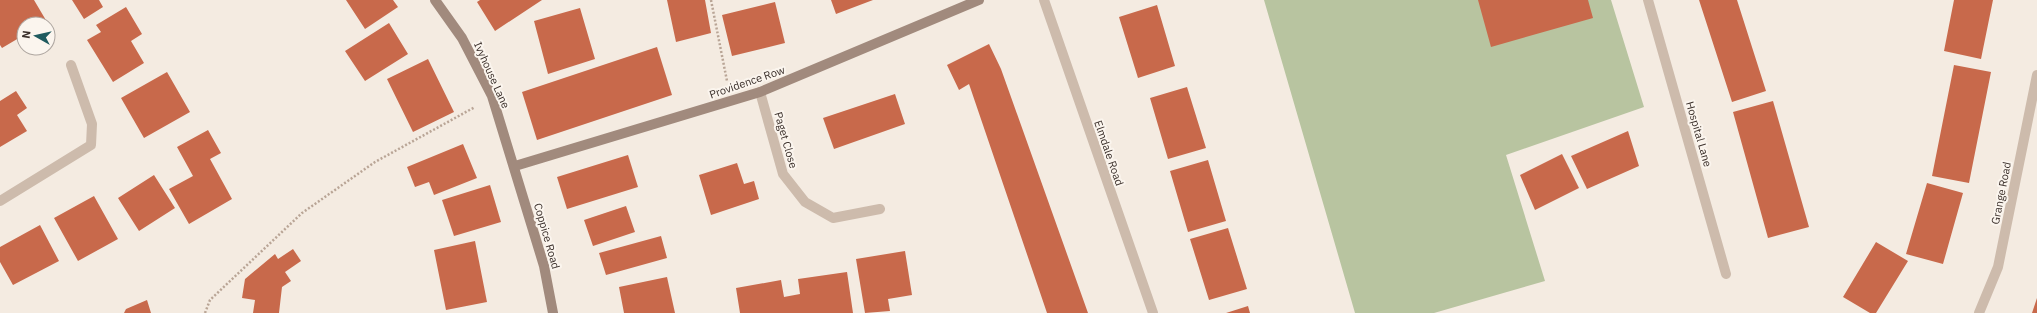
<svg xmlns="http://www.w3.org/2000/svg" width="2037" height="313" viewBox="0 0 2037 313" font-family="'IBM Plex Sans',sans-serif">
<rect width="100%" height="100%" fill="#f4ebe1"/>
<path fill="#b8c4a0" d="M1264,0H1611L1644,107L1506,155L1545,281L1434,313H1355Z"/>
<path fill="#c8694b" d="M0,0H34L47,22L43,24H24V35L2,48L0,45Z
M72,0H99L103,7L84,19Z
M346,0H393L398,7L365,29Z
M480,0H542L495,31L477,2Z
M667,0H705L711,33L676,42Z
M831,0H873L836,14Z
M1478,0H1588L1593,18L1491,47Z
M1699,0H1737L1766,91L1732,102Z
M1954,0H1993L1981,59L1944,51Z
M775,2L785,43L732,56L722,15Z
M1157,5L1175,66L1138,78L1119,17Z
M126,7L142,34L131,41L144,63L113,82L87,40L101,32L96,25Z
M580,8L595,59L548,74L534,21Z
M389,23L408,54L365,81L345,51Z
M989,44L1001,69L1088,313H1047L969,84L959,90L947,65Z
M657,47L672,95L537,140L522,92Z
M428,59L454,112L413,132L387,79Z
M1954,65L1991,72L1969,183L1932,176Z
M167,72L190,112L144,138L121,98Z
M1187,87L1206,148L1168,159L1150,98Z
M16,91L27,108L17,115L27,131L0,147V101Z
M895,94L905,124L834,149L823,118Z
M1773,101L1809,227L1768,238L1733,112Z
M208,130L221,153L210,159L232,199L189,224L169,189L193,176L177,147Z
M1628,131L1639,166L1587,189L1571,156Z
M463,144L477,178L434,195L429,182L415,187L407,167Z
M1562,154L1579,188L1535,210L1520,175Z
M628,155L638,187L567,209L557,177Z
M1208,160L1226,221L1188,232L1170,171Z
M737,163L744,184L754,181L759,199L711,215L699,175Z
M154,175L175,208L139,231L118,198Z
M1927,183L1963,193L1943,264L1906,254Z
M490,185L501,222L454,236L442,200Z
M94,196L118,239L78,261L54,218Z
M626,206L635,232L593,246L584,220Z
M40,225L59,261L13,285L0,262V247Z
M1228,228L1247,289L1209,300L1190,239Z
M661,236L667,258L606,275L599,253Z
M475,241L487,302L446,310L434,250Z
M1876,242L1908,261L1876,313H1870L1843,297Z
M293,249L301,261L285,272L291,281L282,287L279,313H253L255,300L242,298L245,279L275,254L278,259Z
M905,251L912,295L888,299L890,311L865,313L856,259Z
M847,272L853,313H740L736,288L781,280L784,297L800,294L798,279Z
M667,277L675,313H624L619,287Z
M2037,298V313H2032Z
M147,300L151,313H124L126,309Z
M1248,306L1250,313H1226Z"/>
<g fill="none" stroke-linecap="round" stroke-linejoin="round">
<path stroke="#b9a596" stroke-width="2.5" stroke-dasharray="2 2" stroke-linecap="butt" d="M711,0L727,81
M205,313L210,300L302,213L375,162L475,107"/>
<path stroke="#cdbbac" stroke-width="10" d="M1044,0L1153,313
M1648,0L1726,274
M760,92L783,174L805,202L833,218L880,209
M0,201L91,145L92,124L71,65
M1979,313L1998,267L2037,75"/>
<path stroke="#a18a7d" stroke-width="10" d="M435,0L462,38L492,96L544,266L553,313
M515,166L760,92L979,0"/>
</g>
<g text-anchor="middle" stroke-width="4" stroke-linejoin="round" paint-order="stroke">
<g font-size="11" fill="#3b302b" stroke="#fbf5ee">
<text transform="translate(492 75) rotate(66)" y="4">Ivyhouse Lane</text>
<text transform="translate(747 82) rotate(-19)" y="4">Providence Row</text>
<text transform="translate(1699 134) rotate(74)" y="4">Hospital Lane</text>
<text transform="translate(786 140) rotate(74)" y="4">Paget Close</text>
<text transform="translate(1109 153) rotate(71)" y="4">Elmdale Road</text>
<text transform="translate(2001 193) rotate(-79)" y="4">Grange Road</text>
<text transform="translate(547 236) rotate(74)" y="4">Coppice Road</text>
</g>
</g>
<g transform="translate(36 36) rotate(278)"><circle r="19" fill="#fbf5ee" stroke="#aea6a0"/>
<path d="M0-3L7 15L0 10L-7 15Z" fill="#1f5a5e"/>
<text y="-6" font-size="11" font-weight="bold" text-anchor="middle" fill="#3b302b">N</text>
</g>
</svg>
